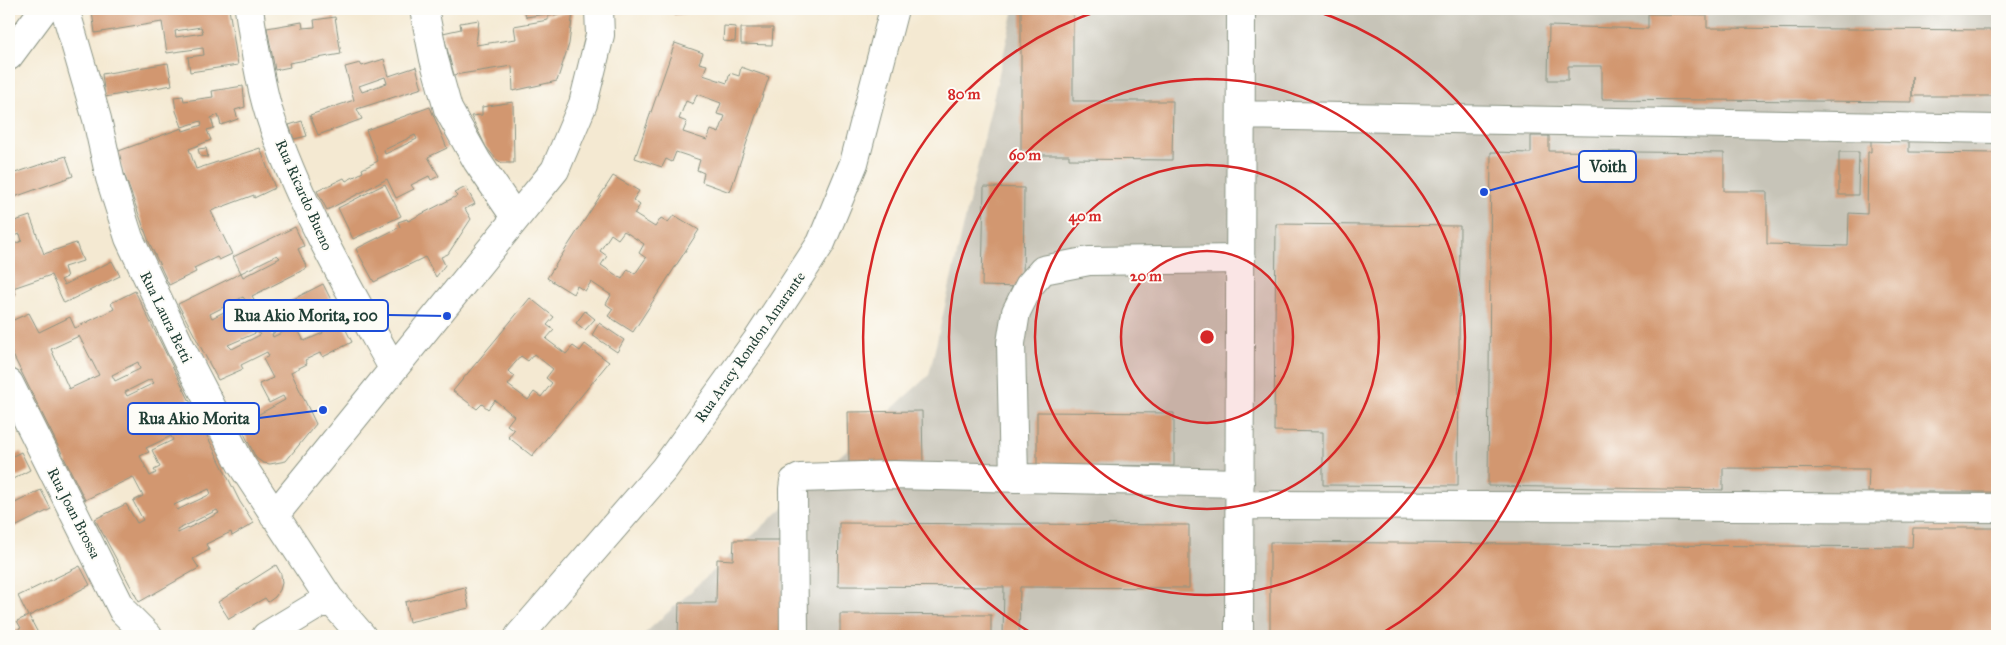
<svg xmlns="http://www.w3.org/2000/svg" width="2006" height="645" viewBox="0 0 2006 645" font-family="'IM FELL Great Primer',serif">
<rect width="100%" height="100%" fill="#fdfcf7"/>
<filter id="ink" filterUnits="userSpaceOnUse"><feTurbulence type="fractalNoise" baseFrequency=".02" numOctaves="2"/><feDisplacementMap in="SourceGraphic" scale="10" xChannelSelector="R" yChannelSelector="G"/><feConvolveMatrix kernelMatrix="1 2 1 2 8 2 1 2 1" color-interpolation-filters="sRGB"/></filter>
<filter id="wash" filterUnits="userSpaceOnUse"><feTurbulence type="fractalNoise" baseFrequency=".0096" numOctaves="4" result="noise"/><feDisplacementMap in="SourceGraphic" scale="20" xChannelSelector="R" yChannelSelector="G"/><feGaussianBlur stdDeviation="1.12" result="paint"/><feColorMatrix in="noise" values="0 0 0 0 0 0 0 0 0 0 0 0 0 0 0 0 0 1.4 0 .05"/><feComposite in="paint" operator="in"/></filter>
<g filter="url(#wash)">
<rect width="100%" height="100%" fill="#f4e9d2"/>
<path fill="#c7c4b8" d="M1014,9H1997V636H642L929,375Z"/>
<g id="blocks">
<path fill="#d29770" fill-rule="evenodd" d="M111,9H229L238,65L190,72L188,57L204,55L203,48L167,53L162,22L95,33L92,12ZM201,27L203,33L176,37L175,31Z
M524,9H573V10L526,17Z
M673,9H704V10L674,15Z
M1021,9H1073V101H1173L1172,160L1069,159V155H1021Z
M573,12L569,44L557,81L513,91L512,66L454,75L443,33L461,29L460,23L479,20L476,45L516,39L514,26L548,20V16Z
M1648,14L1707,15V28L1996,30L1995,96H1912V76V102L1602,99V66H1568V80H1548L1549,26L1648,29Z
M335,17L341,54L289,63L290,67L275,70L267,28L302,22L303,28L315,27L314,20Z
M724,26L736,27L735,42L723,41Z
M741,28H773L772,45L741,44Z
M675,43L703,53L699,63L707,65L703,75L727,83L730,73L739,76L741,67L769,77L730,192L702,182L704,173L697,170L700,160L676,152L672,162L666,159L662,167L635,158ZM697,94L721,103L717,114L725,116L719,133L711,130L707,140L683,132L687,122L679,119L686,101L693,104Z
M384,59L389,76L416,67L422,88L357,109L362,119L318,135L310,115L354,100L345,67L360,63L362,66ZM385,77L387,83L362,92L359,86Z
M168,63L172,85L105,97L102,74Z
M243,86L245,107L235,110L238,119L221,125L218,115L211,118L214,128L207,130L211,140L189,149L196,169L260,148L275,188L254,198V195L211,211L232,254L219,260L217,257L194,268L196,272L169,285L149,242L116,152L182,128L183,131L202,125L201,121L182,127L176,111L174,97L183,96L184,101L213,97L212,91Z
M513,102L514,163H502L496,159L486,147L471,116L482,115V107Z
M430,107L447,148L428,157L439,176L431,180L429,176L411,185L414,189L396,198L387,179L327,210L317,191L344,178L346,181L363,172L362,169L378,161L366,130ZM415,135L417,139L385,154L384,150Z
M302,121L307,136L294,139L289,125Z
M9,132L13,152L9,153Z
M1531,136H1549V151L1724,153V191H1767V244L1848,246L1849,213L1867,214L1868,152H1871V140H1909V152L1997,153V492H1868L1869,469L1723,468V490L1488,486L1491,152L1531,153Z
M206,148L208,157L200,156L198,149Z
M1839,152H1859L1858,195H1839Z
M66,156L73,176L9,199V175Z
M613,176L639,191L633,200L640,205L634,214L655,227L661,218L668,222L674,215L699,230L633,332L608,316L613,309L606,304L611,295L591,282L585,291L577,286L573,294L547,278ZM624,231L644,244L639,253L646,258L635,274L628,269L622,279L601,265L607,256L600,251L611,234L618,239Z
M385,184L401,216L353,239L338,208Z
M466,187L475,204L465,209L471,219L448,254L441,257L445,265L436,277L425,257L374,282L356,249L400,227L398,222L407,219L408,221L457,196L454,193Z
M984,187L1024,188L1023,287L982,286Z
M30,216L44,254L76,243L83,261L64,267L67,277L61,280L64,285L112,261L120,276L64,303L51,275L13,288L16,294L9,297V246L22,241L20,234L9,238V223Z
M1276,224L1460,226L1458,486L1323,485V432L1274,431Z
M295,227L304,246L298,249L307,268L252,296L255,301L262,315L323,284L352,342L323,357L320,353L305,360L307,364L291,372L316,424L286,461L270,464L263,463L256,458L237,419L250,413L252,418L285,400L283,396L269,403L259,384L273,378L263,359L269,356L267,352L241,365L243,369L218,380L178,304L241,273L243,277L280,258L277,255L241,273L233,257ZM243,297L246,301L212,318L210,314ZM311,308L323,333L304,341L296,326L273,337L272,334L283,328L281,322ZM258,332L260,335L232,349L228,345Z
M135,291L240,502L254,523L232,536L231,532L206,544L209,550L193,559L199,568L139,602L95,519L126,504L137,523L143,520L133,501L143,496L133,477L85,500L9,347V322L29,313L39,332L70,317L75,328L114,309L111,303ZM79,336L99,375L69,389L51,349ZM138,362L140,369L115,381L112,375ZM151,379L154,383L127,396L125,392ZM171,436L173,440L152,450L160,467L154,470L156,473L150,476L140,456L149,452L146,448ZM209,489L211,494L177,510L174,505ZM217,510L219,513L178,533L177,530Z
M530,298L554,317L547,325L554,330L546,339L566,354L573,346L580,351L585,344L609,362L532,456L508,437L514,430L507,425L514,416L509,412L495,400L488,409L482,404L477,409L453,391ZM534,354L553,369L546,378L552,383L541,397L534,392L528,400L508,385L515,376L508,371L521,356L528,361Z
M585,311L595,319L585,330L576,323Z
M599,323L624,340L617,352L592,335Z
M922,411L923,463L849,464L848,412Z
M1037,412L1174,413V466L1037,465Z
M21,452L30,470L9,481V458Z
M41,490L51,509L9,530V506Z
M839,523L1189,525V588L1020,587L1019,636H1003L1004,587L838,586Z
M1913,528H1997V636H1270V542L1912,547Z
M734,540H783L781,636H678L679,603H716L717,559L733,560Z
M276,565L281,574L282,583L280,590L275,597L268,602L265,598L229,619L218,602Z
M80,566L90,585L29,616L39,635L9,636V634L21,628L17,621L28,616L18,596Z
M465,587L469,608L409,622L405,602Z
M840,614L991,615V636H840Z"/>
</g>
</g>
<g filter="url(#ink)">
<use href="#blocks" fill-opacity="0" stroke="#8a9383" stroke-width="1"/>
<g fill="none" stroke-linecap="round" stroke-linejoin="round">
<defs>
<path id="minor" d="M65,9L97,119L110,178L129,238L180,346L241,464L329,598L362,636
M249,9C254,42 259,81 269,113C298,203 347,286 393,368
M424,9L434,59L448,109L477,161L515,217
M9,56L44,9
M1241,115L1997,129
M9,383L123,611L148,636
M1014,478L1011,343L1016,312L1029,286L1043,270L1089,261L1241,259
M1240,505L1997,508
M274,516L555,170L583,104L600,35L599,9
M266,636L329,598
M519,636L664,469L758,339L821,243L854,163L894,9
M794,636L793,489L794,481L800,478L894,475L1240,483
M1239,636L1241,9"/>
</defs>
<use href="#minor" stroke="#8a9383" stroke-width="30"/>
<use href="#minor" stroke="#fff" stroke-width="28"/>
</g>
</g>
<circle cx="1207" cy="337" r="86" fill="#d62828" fill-opacity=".12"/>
<g fill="none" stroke="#d62828" stroke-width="2.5">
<circle cx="1207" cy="337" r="86"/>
<circle cx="1207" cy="337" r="172"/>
<circle cx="1207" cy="337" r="258"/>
<path d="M1035 635A344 344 0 0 1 1104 9M1310 9A344 344 0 0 1 1379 635"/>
</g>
<g text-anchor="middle" stroke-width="4" stroke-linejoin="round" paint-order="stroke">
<g font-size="15" fill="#1f3d34" stroke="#fdfcf7">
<text transform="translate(304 195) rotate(66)" y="5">Rua Ricardo Bueno</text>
<text transform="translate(166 317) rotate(64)" y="5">Rua Laura Betti</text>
<text transform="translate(750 347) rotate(-55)" y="5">Rua Aracy Rondon Amarante</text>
<text transform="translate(74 513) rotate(63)" y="5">Rua Joan Brossa</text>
</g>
</g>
<circle cx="1207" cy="337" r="8" fill="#d62828" stroke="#fdfcf7" stroke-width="2.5"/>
<g font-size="15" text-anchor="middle" font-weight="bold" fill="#d62828" stroke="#fdfcf7" stroke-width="4" stroke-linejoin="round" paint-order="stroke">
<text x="964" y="99">80 m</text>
<text x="1025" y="160">60 m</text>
<text x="1085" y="221">40 m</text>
<text x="1146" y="281">20 m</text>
</g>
<path fill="none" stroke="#1d4ed8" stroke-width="2" d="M1484 192L1579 166M447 316L388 315M323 410L259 418"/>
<g fill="#1d4ed8" stroke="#fdfcf7" stroke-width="2">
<circle cx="1484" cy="192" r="5"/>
<circle cx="447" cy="316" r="5"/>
<circle cx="323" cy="410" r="5"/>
</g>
<g fill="#fdfcf7" stroke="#1d4ed8" stroke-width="2">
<rect x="1579" y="151" width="57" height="31" rx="5"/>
<rect x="224" y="300" width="164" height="31" rx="5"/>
<rect x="128" y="403" width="131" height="31" rx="5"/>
</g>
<g font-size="16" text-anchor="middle" font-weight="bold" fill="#1f3d34">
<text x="1608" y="172">Voith</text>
<text x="306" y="321">Rua Akio Morita, 100</text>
<text x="194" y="424">Rua Akio Morita</text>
</g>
<rect width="2006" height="645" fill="none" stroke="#fdfcf7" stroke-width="30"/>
</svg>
